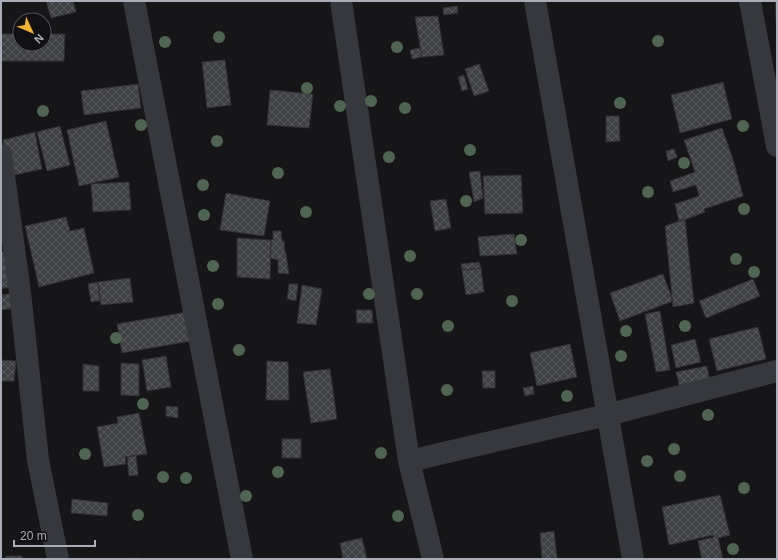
<svg xmlns="http://www.w3.org/2000/svg" width="778" height="560" viewBox="0 0 778 560" font-family="Helvetica,sans-serif">
<defs>
<pattern id="building-cross-hatch" width="8" height="8" patternUnits="userSpaceOnUse"><rect width="8" height="8" fill="#404145"/><path d="M0 0l8 8M0 8l8-8" fill="none" stroke="#595a5e"/></pattern>
</defs>
<rect width="100%" height="100%" fill="#161618"/>
<path fill="url(#building-cross-hatch)" stroke="#303034" d="M46,1H73L76,12L51,18Z
M775,1H777V38Z
M457,6L458,13L444,15L443,8Z
M438,16L444,55L422,57L415,17Z
M1,34H20V44H44V34H65L64,61H1Z
M420,48L422,57L412,59L410,50Z
M225,60L231,105L207,108L202,62Z
M479,64L489,91L474,96L465,69Z
M464,75L468,89L462,91L458,77Z
M723,82L732,119L680,133L671,95Z
M138,84L141,108L84,115L81,91Z
M270,90L313,94L309,128L267,125Z
M606,116H619L620,141L606,142Z
M106,121L119,177L79,186L67,130Z
M60,126L70,165L47,171L37,132Z
M722,128L733,159L743,196L704,209L705,212L679,222L675,204L699,196L696,185L673,192L670,181L695,172L684,140Z
M35,132L42,169L10,176L3,140Z
M674,149L677,157L668,161L666,151Z
M480,171L483,198L474,202L469,172Z
M521,175L523,213L485,214L483,176Z
M129,182L131,210L93,212L91,184Z
M226,193L270,201L264,236L220,230Z
M446,199L451,228L435,231L430,201Z
M66,217L70,231L84,228L94,273L39,287L25,226Z
M685,219L694,303L673,307L665,226Z
M273,231H281L282,241H284L285,253H286L289,274L278,273V260L270,258L271,240H273Z
M514,234L517,254L480,256L478,237Z
M237,238L271,240L270,279L237,277Z
M9,250L16,286L1,289V252Z
M479,262L481,268L462,270L461,264Z
M481,268L484,292L466,295L462,270Z
M663,274L673,301L620,321L610,293Z
M130,278L133,302L101,305L98,282Z
M753,279L760,296L706,318L699,301Z
M98,282L100,301L91,302L88,284Z
M289,284H298L296,301L287,299Z
M302,285L322,289L316,325L297,323Z
M14,293L17,308L1,310V295Z
M356,310H372L373,323H357Z
M660,311L670,370L656,372L645,314Z
M187,312L191,341L122,353L117,324Z
M758,327L766,359L717,371L709,339Z
M695,339L701,362L676,368L671,345Z
M570,344L577,377L537,386L530,353Z
M166,356L171,387L147,391L142,360Z
M1,360L16,361L14,381H1Z
M267,361L288,362L289,400H266Z
M121,363L139,364V396L121,395Z
M83,364L99,366V391H83Z
M707,366L710,382L680,389L676,372Z
M330,369L337,419L311,423L303,372Z
M482,371H495V388H483Z
M533,386L534,394L525,396L523,388Z
M166,406L178,407V418L166,416Z
M139,413L147,454L125,457L126,464L104,467L97,427L118,423L117,417Z
M282,439H301V458H282Z
M136,455L138,475L129,476L127,457Z
M720,495L730,535L718,538L723,559H702L698,541L714,537L713,535L669,545L662,507Z
M72,499L108,503L107,516L71,513Z
M554,531L557,558L542,559L540,533Z
M362,538L367,559H343L340,543Z
M6,556H22V559H5Z
M139,558V559H104Z"/>
<g fill="none" stroke-linecap="round" stroke-linejoin="round">
<path stroke="#37383d" stroke-width="22" d="M134,1L242,559
M341,1L409,461L433,559
M535,1L633,559
M750,1L777,146
M1,154L20,292L38,460L58,559
M409,461L607,415L777,371"/>
</g>
<g fill="#506452">
<circle cx="219" cy="37" r="6"/>
<circle cx="658" cy="41" r="6"/>
<circle cx="165" cy="42" r="6"/>
<circle cx="397" cy="47" r="6"/>
<circle cx="307" cy="88" r="6"/>
<circle cx="371" cy="101" r="6"/>
<circle cx="620" cy="103" r="6"/>
<circle cx="340" cy="106" r="6"/>
<circle cx="405" cy="108" r="6"/>
<circle cx="43" cy="111" r="6"/>
<circle cx="141" cy="125" r="6"/>
<circle cx="743" cy="126" r="6"/>
<circle cx="217" cy="141" r="6"/>
<circle cx="470" cy="150" r="6"/>
<circle cx="389" cy="157" r="6"/>
<circle cx="684" cy="163" r="6"/>
<circle cx="278" cy="173" r="6"/>
<circle cx="203" cy="185" r="6"/>
<circle cx="648" cy="192" r="6"/>
<circle cx="466" cy="201" r="6"/>
<circle cx="744" cy="209" r="6"/>
<circle cx="306" cy="212" r="6"/>
<circle cx="204" cy="215" r="6"/>
<circle cx="521" cy="240" r="6"/>
<circle cx="410" cy="256" r="6"/>
<circle cx="736" cy="259" r="6"/>
<circle cx="213" cy="266" r="6"/>
<circle cx="754" cy="272" r="6"/>
<circle cx="369" cy="294" r="6"/>
<circle cx="417" cy="294" r="6"/>
<circle cx="512" cy="301" r="6"/>
<circle cx="218" cy="304" r="6"/>
<circle cx="448" cy="326" r="6"/>
<circle cx="685" cy="326" r="6"/>
<circle cx="626" cy="331" r="6"/>
<circle cx="116" cy="338" r="6"/>
<circle cx="239" cy="350" r="6"/>
<circle cx="621" cy="356" r="6"/>
<circle cx="447" cy="390" r="6"/>
<circle cx="567" cy="396" r="6"/>
<circle cx="143" cy="404" r="6"/>
<circle cx="708" cy="415" r="6"/>
<circle cx="674" cy="449" r="6"/>
<circle cx="381" cy="453" r="6"/>
<circle cx="85" cy="454" r="6"/>
<circle cx="647" cy="461" r="6"/>
<circle cx="278" cy="472" r="6"/>
<circle cx="680" cy="476" r="6"/>
<circle cx="163" cy="477" r="6"/>
<circle cx="186" cy="478" r="6"/>
<circle cx="744" cy="488" r="6"/>
<circle cx="246" cy="496" r="6"/>
<circle cx="138" cy="515" r="6"/>
<circle cx="398" cy="516" r="6"/>
<circle cx="733" cy="549" r="6"/>
</g>
<rect width="778" height="560" fill="none" stroke="#a8adb8" stroke-width="4"/>
<g transform="translate(32 32) rotate(134)"><circle r="19" fill="#111113" stroke="#4d4f55"/>
<path d="M0-3L7 15L0 10L-7 15Z" fill="#f2b134"/>
<text y="-6" font-size="11" font-weight="bold" text-anchor="middle" fill="#a8adb8">N</text>
</g>
<path d="M14 540v6h81v-6" fill="none" stroke="#a8adb8" stroke-width="2"/>
<text x="20" y="540" font-size="12" fill="#a8adb8" stroke="#111113" stroke-width="3" paint-order="stroke">20 m</text>
</svg>
